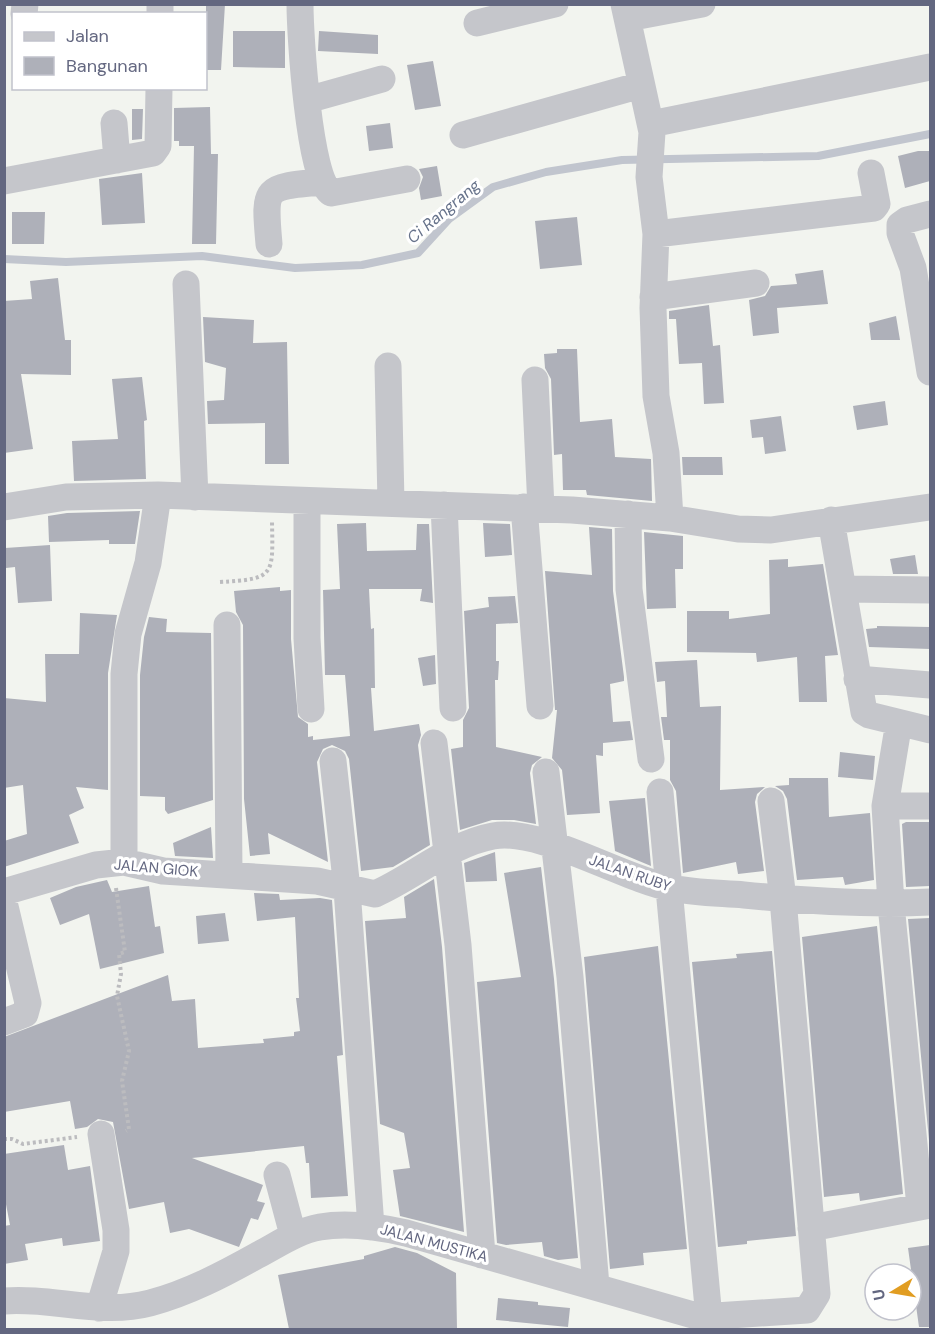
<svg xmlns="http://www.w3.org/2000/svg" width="935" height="1334" viewBox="0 0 935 1334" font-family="'DM Sans',sans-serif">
<rect width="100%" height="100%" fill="#f2f4ef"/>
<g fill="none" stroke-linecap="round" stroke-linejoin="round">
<path stroke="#c1c5ce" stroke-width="8" d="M4,259L66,262L202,256L295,268L362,265L418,253L449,219L493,187L546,172L622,160L818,156L930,134"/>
</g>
<path fill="#aeb0b9" d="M206,4H225L221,70H206Z
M233,31H285V68L233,67Z
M319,31L378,35V54L318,51Z
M433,61L441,106L415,110L407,65Z
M210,107L211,154H218L216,244H192L194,146H179V141H174V108Z
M132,109H143L142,139L132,140Z
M390,123L393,148L369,151L366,126Z
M918,151H930V181L905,188L898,156Z
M437,166L442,196L421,200L419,188L423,177L419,169Z
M142,173L145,223L102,225L99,179Z
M12,212H45L44,244H12Z
M577,217L582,265L540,269L535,221Z
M823,270L828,304L777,308L779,333L753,336L749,300L765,296L771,286L797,284L795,274Z
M58,278L65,340H71V375L21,374L33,449L4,453V301L32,299L30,281Z
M709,305L713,346L720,345L724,403L704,404L702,363L679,364L676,319H669V311Z
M896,316L900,340H871L869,323Z
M203,317L254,320L253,343L287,342L289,464H265V423L208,424L207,401L224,400L226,368L205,362Z
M557,349H577L580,422L612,419L615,457L651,459L652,501L587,495L586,490H563L562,454L554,455L551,379L545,368L544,354L557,353Z
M142,377L147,420L144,421L146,479L74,481L72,441L118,439L112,379Z
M885,401L888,425L857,430L853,406Z
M781,416L786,451L765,454L763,437L752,438L750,420Z
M682,457H722L723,475H683Z
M140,511L135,544H109V540L49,542L48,516L67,513Z
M366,523L367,551L416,550L417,524H429L433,603L420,601L422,589H369L371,629L374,628L375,688H371L374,731L419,724L421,735L418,745L430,845L393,867L361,871L349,759L345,751L332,745L323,749L317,762L328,862L268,833L270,854L250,856L244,799L243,625L236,612L234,591L280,587V591L291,590V639L298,717L308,724V737L313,736V740L350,736L345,675H325L323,590L340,589L337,524Z
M483,523L510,524L512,555L485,557Z
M589,527L612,529L613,591L624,677V681L610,684L613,722L630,721L633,740L603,743V756L596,755L600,813L567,815L562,770L552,758L557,710H555L545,571L592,575Z
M644,532L683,536V569H675L676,608L647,609Z
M50,545L52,601L18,603L15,567L6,568L5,548Z
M915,555L918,574H893L890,559Z
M788,559V567L823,564L838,655L825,656L827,702H799L797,657L757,662L756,653L687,652V611H729V619L770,614L769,560Z
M515,596L518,623L496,624V661H499L498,680H495L496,747L542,757L532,765L530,773L536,824L514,820H492L460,830L451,749L463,747V720L469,708L464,611L489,607L488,597Z
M80,613L117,615L108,673V790L76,787L84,808L69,815L79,843L4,867V841L27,834L23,785L4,788V698L46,702L45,654H79Z
M149,617L167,619L166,632L211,633L213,800L168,814L165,810V797L140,796V675L144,637Z
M877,626L930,627V649L869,647L866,629L877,628Z
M435,655L436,684L423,686L418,658Z
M697,660L700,707L721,706L720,790L765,787L757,794L755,802L764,871L738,874L736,862L683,873L676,791L670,780V740H664L661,717H667L665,681L657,682L655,662Z
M840,752L875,756L873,780L838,777Z
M789,778H828L829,817L870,813L874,880L845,885L843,877L797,880L787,799L783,791L775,786L789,785Z
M645,798L651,866L615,851L609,801Z
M906,822H930V886L906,887L902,824Z
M211,827L213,858L175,856L173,843Z
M495,852L497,881L466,882L464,863Z
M541,867L554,979L578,1258L558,1260L544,1256L542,1242L506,1245L497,1243L477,982L521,977L504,873Z
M434,879L442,947L464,1232L400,1216L393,1170L410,1168L404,1133L380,1124L365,921L406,918L404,897Z
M107,880L112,892L149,886L155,927L160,926L164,953L100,969L89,914L60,925L50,898L76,887Z
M254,893L279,894L280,900L320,898L332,900L343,1055L337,1056L348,1196L311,1198L309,1163H306L304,1146L192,1158L263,1185L257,1201L265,1203L258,1220L251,1218L239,1247L189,1229L170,1233L164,1202L129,1209L113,1122L98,1119L87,1127L75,1129L70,1101L4,1112V1037L168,975L172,1001L195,999L198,1048L264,1043L263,1039L294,1036V1032L300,1031L296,998H299L295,917L257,921Z
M225,913L229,941L198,944L196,916Z
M930,918V1151L908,919Z
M877,926L903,1194L860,1201L859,1193L824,1197L802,937Z
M658,946L687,1249L643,1253L644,1265L610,1269L584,957Z
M772,951L796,1236L747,1241V1244L718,1247L692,962L737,958L736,954Z
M64,1145L68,1170L90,1166L100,1241L63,1246L62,1238L25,1244L28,1260L4,1264V1226L10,1225L4,1194V1154Z
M930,1245V1327H919L908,1248Z
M395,1247L417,1253L456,1273L457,1329H289L278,1275L364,1259V1256Z
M498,1298L538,1302V1305L570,1308L568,1327L496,1320Z"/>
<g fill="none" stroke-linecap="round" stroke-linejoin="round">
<path stroke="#bcbcbf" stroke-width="4" stroke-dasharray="3 3" stroke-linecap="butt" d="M220,582C275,579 273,576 272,522
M116,888L125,952L119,954L121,974L117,996L129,1051L122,1081L129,1129L126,1131
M4,1139H12L23,1144L77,1137"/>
<path stroke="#c5c6cb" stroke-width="27" d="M300,4C300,34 309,181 331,193L407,179
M624,4L652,132L649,177L656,234L653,308L656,396L666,453L670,518
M24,14L25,4
M160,14V4
M628,18L702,4
M477,23L555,4
M307,100L382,79
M114,123L117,160
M651,124L930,67
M463,135L641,85
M4,181L153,153L158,146L159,88
M930,214L907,220L900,225V233L913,268L930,372
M656,234L874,208L877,204L871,173
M269,244C264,187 263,187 321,182
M186,284L195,497
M653,297L756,283
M388,366L391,503
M535,380L541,508
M307,501V638L311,709
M444,505L453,708
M4,507L66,497L158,495L572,510L670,518L738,529L771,530L930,507
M524,507L540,706
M628,514L629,589L651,759
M831,520L864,712L869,715L930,730
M843,589L930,590
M227,625L229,874
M857,679L930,685
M434,743L458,945L482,1255
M333,761L347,889L371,1227
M546,772L570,977L596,1286
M660,792L709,1318
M885,806L897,734
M124,862V674L128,634L148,563L158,495
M4,892L96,865L124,862L163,871L317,881L375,894C414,877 450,844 493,836C539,827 623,879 671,888C695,893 720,893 744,895C806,901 868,905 930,902
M4,902L28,1003L25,1014L4,1022
M277,1175L293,1235
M920,1207L891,904L885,806H930
M811,1228L930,1205
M4,1301C53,1297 101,1316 150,1303C188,1293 224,1274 258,1255C279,1244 297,1231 320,1227C348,1222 380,1227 406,1233L700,1317L807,1310L817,1294L783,899L771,801
M99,1308L116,1251V1230L101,1134"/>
</g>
<g text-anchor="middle" stroke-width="6" stroke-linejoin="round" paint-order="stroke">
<g font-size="15" fill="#636780" stroke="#fff">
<text transform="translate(156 868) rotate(5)" y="5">JALAN GIOK</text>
<text transform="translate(630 873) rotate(19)" y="5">JALAN RUBY</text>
<text transform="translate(434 1243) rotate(15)" y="5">JALAN MUSTIKA</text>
</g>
<g font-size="16" font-style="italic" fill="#67738b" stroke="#fff">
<text transform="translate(443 211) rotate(-40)" y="6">Ci Rangrang</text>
</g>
</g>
<rect width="935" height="1334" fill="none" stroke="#636780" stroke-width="12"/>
<rect x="12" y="12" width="195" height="78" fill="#ffffff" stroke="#c1c2cc" stroke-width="1.5"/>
<rect x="24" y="32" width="30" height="9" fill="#c5c6cb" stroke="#c1c2cc" stroke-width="1.5"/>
<text x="66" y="42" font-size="18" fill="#636780">Jalan</text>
<rect x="24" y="57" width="30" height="18" fill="#aeb0b9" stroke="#c1c2cc" stroke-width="1.5"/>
<text x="66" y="72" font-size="18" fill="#636780">Bangunan</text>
<g transform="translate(893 1292) rotate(259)"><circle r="28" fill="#ffffff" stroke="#c1c2cc" stroke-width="1.5"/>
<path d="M0-4.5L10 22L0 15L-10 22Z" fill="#e19d22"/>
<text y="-9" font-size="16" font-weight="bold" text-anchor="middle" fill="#636780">U</text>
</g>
</svg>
